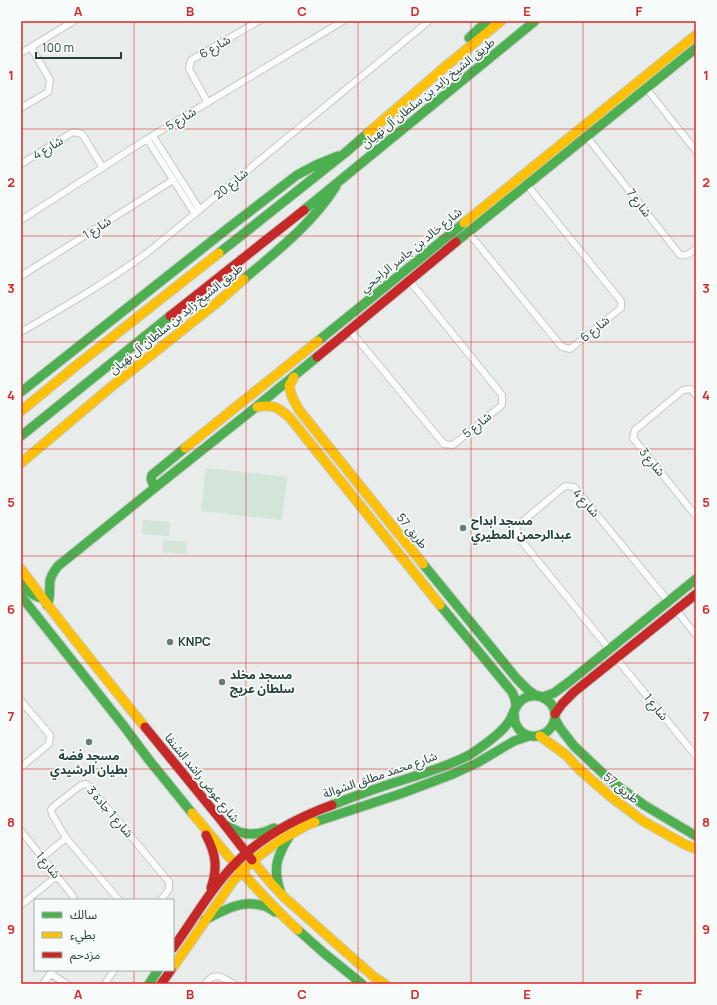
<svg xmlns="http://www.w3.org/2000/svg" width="717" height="1005" viewBox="0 0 717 1005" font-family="Manrope,'Noto Sans Arabic',sans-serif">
<rect width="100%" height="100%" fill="#e8ecea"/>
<path fill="#d3e4d9" d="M206,468L287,477L282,520L201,511Z
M143,520L170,522L169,536L142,534Z
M163,540L187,542L186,554L162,552Z"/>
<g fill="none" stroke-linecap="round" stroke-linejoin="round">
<defs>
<path id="street" d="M21,53L74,21
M646,88L696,151
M208,103L189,69L191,60L259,21
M21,108L48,92L50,80L31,47
M153,136L200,210
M587,137L680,255C687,256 691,253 696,248
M147,139L195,214
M21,164L73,132L82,134L103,168
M21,220L147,139L343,21
M468,232L525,302L562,347L570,349L621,308V301L527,185
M21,276L173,180
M349,329L444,444L453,445L502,405V395L409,280
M21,332C64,307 107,282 147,253L429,21
M696,395L691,389L683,390L635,430L633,438L696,516
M676,610L696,635
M610,650L516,534L517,526L565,486L574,487L669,602
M616,658L696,756
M21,701L50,735L49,744L21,767
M21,831L57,876L72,895L74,900
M43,857L66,838
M119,900L66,838L52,814L51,810L53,807L81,785L86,784L89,786L169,882V889L161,900
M21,905L57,876
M51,974L67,984
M43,984L53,970
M105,984L114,970
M205,984C214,971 223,977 233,984"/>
<path id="fast" d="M469,38L487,21
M304,210L535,21
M456,242L696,48
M219,253L345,153L368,133
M244,279C277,251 313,223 336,186
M318,341L464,223
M21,392L227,229L297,175L316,165L338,156
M21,436L170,316
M185,448L152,475C150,480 152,484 157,486L256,407L317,357
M423,564L517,679L528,690L535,695
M21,582C27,590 32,596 42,598
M21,596L123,725L149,760L192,813
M47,605C51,597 49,589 50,581C51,575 54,571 58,566L157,486
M440,605L512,692L515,699L516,707
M543,697L554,693L569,682L696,579
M555,719L560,728L574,746L612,782L644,805L696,836
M332,805C357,795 383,786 409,778C430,771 452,765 471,754C483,746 503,732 510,720C515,711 516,701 527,697C541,692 557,703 555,718C552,736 529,743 518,728C514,723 514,717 514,711
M315,822L400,794L453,774L477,763L514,741L529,736
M228,826C243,837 258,836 274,828
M280,890C272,868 278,854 290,835
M205,920C224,910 242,899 264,906C268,907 272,910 275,912
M298,930L325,954L362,984
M149,984L158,970"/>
<path id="slow" d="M368,133L445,67L501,21
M464,223L696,35
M294,377L289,386L292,397L299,410L423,564
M257,407C273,404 278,407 290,418L440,605
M21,411L77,365L219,253
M185,448L318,341
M21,463L111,387L219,301L244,279
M21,569C60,623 103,675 145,727
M540,736L566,755L580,770L611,797L643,821L684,844L696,849
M192,813C226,853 259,895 298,930
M252,860L270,882L285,898L374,977L385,984
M173,967L233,881L252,861L279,841L307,825L315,822"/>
<path id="jam" d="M170,316L304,210
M317,357L456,242
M555,714L562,704L574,692L696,594
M145,727L220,819L252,860
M206,835C216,854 218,868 211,888
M173,948C192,922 208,893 230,869C257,839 294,819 332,805
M161,984L171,970"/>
</defs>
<use href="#street" stroke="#c5c9c8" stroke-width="8"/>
<use href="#fast" stroke="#c4c9c8" stroke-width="11"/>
<use href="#slow" stroke="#c4c9c8" stroke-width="11"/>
<use href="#jam" stroke="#c4c9c8" stroke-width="11"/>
<use href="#street" stroke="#fcfcfc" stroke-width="6"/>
<use href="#fast" stroke="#4caf50" stroke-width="9"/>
<use href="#slow" stroke="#ffc107" stroke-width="9"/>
<use href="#jam" stroke="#c62828" stroke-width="9"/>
</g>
<path fill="none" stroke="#d62828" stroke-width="1" stroke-opacity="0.55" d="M134,21V900M246,21V984M358,21V984M471,21V984M583,21V984M21,129H696M21,236H696M21,342H696M21,449H696M21,556H696M21,663H696M21,769H696M21,876H696M134,970V984"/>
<g fill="#6a7c78" stroke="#f7fbf9" stroke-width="1.5">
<circle cx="463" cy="528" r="4"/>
<circle cx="170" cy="642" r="4"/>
<circle cx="222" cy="682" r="4"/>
<circle cx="89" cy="742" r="4"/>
</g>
<g text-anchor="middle" stroke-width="3.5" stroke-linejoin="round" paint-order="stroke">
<g font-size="12" fill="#26403b" stroke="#f7fbf9">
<text transform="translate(215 47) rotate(-30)" y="4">شارع 6</text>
<text transform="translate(428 93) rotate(-39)" y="4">طريق الشيخ زايد بن سلطان آل نهيان</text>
<text transform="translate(181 119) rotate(-31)" y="4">شارع 5</text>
<text transform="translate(48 148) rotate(-31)" y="4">شارع 4</text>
<text transform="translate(231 184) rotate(-40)" y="4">شارع 20</text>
<text transform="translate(639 203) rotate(52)" y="4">شارع 7</text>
<text transform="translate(97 228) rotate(-32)" y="4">شارع 1</text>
<text transform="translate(411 250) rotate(-39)" y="4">شارع خالد بن جاسر الراجحي</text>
<text transform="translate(176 319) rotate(-39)" y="4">طريق الشيخ زايد بن سلطان آل نهيان</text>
<text transform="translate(595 329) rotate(-39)" y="4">شارع 6</text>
<text transform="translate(477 425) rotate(-39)" y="4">شارع 5</text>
<text transform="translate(652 462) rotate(51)" y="4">شارع 3</text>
<text transform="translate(586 503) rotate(48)" y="4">شارع 4</text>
<text transform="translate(412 531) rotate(51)" y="4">طريق 57</text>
<text transform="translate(656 707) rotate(51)" y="4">شارع 1</text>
<text transform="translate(380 775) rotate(-19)" y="4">شارع محمد مطلق الشوالة</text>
<text transform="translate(202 778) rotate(51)" y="4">شارع عوض راشد الشنفا</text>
<text transform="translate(621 788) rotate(39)" y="4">طريق 57</text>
<text transform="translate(110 812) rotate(49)" y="4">شارع 1 جادة 3</text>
<text transform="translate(48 865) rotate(51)" y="4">شارع 1</text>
</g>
<g font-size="12" font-weight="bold" fill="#26403b" stroke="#f7fbf9" text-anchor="start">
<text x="471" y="525">مسجد ابداح<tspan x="471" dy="14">عبدالرحمن المطيري</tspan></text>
<text x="178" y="646">KNPC</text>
<text x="230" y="679">مسجد مخلد<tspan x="230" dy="14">سلطان عريج</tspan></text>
<text x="89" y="760" text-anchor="middle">مسجد فضة<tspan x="89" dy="14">بطيان الرشيدي</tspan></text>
</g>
</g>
<rect width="717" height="1005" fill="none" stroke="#f7fbf9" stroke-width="44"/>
<rect x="34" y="899" width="140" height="72" fill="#f7fbf9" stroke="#a3b0ad"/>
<rect x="42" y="912" width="20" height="6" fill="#4caf50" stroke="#a3b0ad"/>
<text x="70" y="919" font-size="12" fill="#26403b">سالك</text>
<rect x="42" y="932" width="20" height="6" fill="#ffc107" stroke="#a3b0ad"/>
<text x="70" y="939" font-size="12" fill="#26403b">بطيء</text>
<rect x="42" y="952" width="20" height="6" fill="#c62828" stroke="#a3b0ad"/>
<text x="70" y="959" font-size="12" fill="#26403b">مزدحم</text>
<path d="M36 52v6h85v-6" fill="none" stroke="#26403b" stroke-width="2"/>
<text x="42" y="52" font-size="12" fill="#26403b" stroke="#f7fbf9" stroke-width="3" paint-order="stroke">100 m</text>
<rect x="22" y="22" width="673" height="961" fill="none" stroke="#d62828" stroke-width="1.5"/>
<g font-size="13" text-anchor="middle" font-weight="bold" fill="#d62828">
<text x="78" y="16">A</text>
<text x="190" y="16">B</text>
<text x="302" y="16">C</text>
<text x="415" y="16">D</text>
<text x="527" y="16">E</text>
<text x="639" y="16">F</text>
<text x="11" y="80">1</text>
<text x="706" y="80">1</text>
<text x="11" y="187">2</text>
<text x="706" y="187">2</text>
<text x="11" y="293">3</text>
<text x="706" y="293">3</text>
<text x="11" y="400">4</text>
<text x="706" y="400">4</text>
<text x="11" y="507">5</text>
<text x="706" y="507">5</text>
<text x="11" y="614">6</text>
<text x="706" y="614">6</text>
<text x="11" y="721">7</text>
<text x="706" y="721">7</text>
<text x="11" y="827">8</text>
<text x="706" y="827">8</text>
<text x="11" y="934">9</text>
<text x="706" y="934">9</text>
<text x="78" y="999">A</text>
<text x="190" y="999">B</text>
<text x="302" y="999">C</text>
<text x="415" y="999">D</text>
<text x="527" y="999">E</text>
<text x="639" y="999">F</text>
</g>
</svg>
